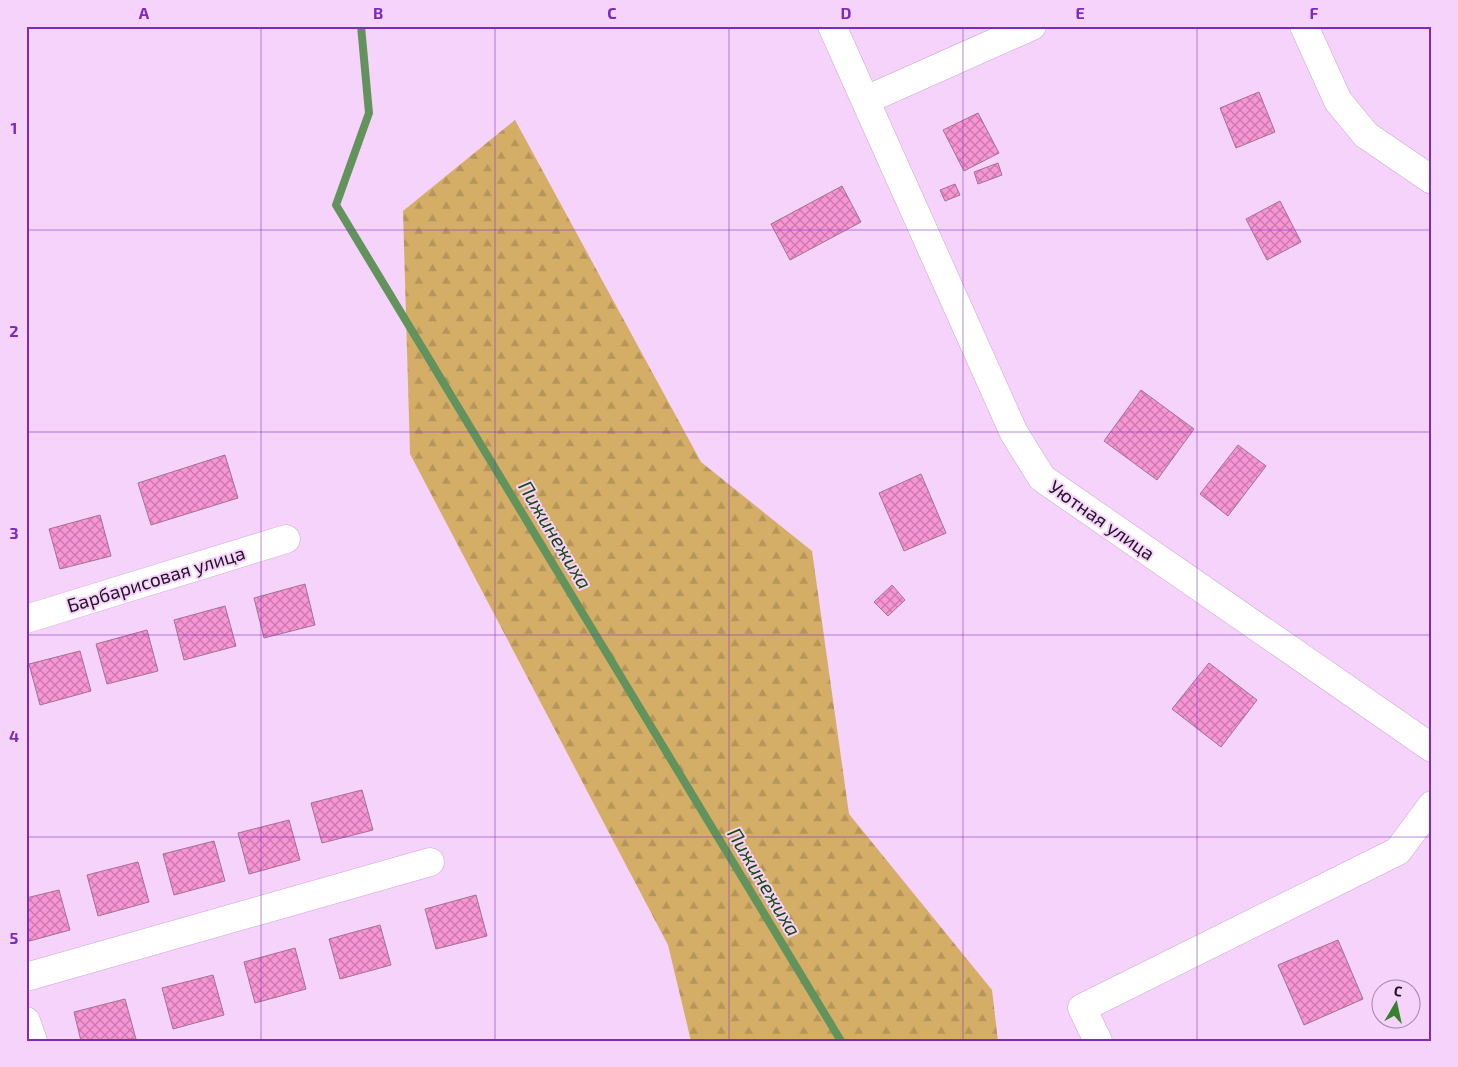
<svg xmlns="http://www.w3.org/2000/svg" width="1458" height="1067" viewBox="0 0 1458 1067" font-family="'Exo 2',sans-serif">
<defs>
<pattern id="forest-firs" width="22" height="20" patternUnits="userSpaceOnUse" patternTransform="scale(1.25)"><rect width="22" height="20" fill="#d4ae67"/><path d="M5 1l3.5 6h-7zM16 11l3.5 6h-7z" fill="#b69559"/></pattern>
<pattern id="building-cross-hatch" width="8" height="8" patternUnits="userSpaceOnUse" patternTransform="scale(1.25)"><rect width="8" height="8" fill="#f795d5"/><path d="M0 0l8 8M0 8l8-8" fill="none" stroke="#c878ad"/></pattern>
</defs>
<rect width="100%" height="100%" fill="#f5d3fb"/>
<path fill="url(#forest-firs)" d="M515,120L701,462L812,551L849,814L992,990L998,1041H691L668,945L410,454L403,211Z"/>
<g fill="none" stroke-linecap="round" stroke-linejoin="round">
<path stroke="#63935c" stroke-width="8" d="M361,26L369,113L336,205L841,1041"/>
</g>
<path fill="url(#building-cross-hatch)" stroke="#a57192" d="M1259,92L1275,132L1236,148L1220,108Z
M978,113L999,153L964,171L943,130Z
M998,163L1002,175L978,184L974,172Z
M955,184L960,195L945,201L940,190Z
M842,186L861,222L790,260L771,224Z
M1280,201L1301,242L1267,260L1246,219Z
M1141,390L1194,429L1157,480L1104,441Z
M1238,445L1266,466L1228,516L1200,494Z
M225,455L238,498L151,525L138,483Z
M921,474L946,533L904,551L879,493Z
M100,515L111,556L60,569L49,529Z
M305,584L315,625L264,638L254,598Z
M892,585L905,600L888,616L874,602Z
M225,606L236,646L184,660L174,620Z
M147,630L158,671L107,684L96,644Z
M80,651L91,691L40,705L29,664Z
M1209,663L1257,700L1221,747L1172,709Z
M362,790L373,830L322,843L311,803Z
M289,820L300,860L249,874L238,833Z
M214,841L225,881L174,895L163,854Z
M138,862L149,902L98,916L87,875Z
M59,890L70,930L26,942V898Z
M476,895L487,936L436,949L425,909Z
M380,925L391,965L340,979L329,939Z
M1338,940L1363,999L1304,1025L1278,965Z
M295,948L306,989L255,1003L244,962Z
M213,975L224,1015L173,1029L162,988Z
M125,999L136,1039L81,1041L74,1012Z"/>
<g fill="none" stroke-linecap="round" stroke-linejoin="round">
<defs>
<path id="minor" d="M832,26L1014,433L1042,478L1432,748
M1304,26L1338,101L1366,135L1432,180
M866,100L1032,26
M26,619L286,539
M26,977L430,862
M26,1021L33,1041
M1098,1041L1082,1008L1398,851L1432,805"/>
</defs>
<use href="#minor" stroke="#cda5d5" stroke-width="29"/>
<use href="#minor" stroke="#fff" stroke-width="28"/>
</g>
<path fill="none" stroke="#7b2cbf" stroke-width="1" stroke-opacity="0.55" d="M261,26V1041M495,26V1041M729,26V1041M963,26V1041M1197,26V1041M26,230H1432M26,432H1432M26,635H1432M26,837H1432"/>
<g text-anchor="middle" stroke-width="4" stroke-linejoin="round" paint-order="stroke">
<g font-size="19" fill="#241426" stroke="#f5d3fb">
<text transform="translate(1102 520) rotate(35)" y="7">Уютная улица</text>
<text transform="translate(156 579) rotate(-17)" y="7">Барбарисовая улица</text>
</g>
<g font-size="20" font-style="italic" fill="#17490f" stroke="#f5d3fb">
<text transform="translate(555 535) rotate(59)" y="7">Пижинежиха</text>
<text transform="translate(764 882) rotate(59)" y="7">Пижинежиха</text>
</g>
</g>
<rect width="1458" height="1067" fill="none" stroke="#f5d3fb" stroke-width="55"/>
<g transform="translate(1396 1004) rotate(9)"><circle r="24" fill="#f5d3fb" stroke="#a187a6"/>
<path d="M0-4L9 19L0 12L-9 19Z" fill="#35822b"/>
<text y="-8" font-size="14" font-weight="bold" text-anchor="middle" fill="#241426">С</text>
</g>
<rect x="28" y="28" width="1402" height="1012" fill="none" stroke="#7b2cbf" stroke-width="2"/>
<g font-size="16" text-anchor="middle" font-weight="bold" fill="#7b2cbf">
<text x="144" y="19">A</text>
<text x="378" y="19">B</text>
<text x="612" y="19">C</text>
<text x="846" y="19">D</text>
<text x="1080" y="19">E</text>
<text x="1314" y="19">F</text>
<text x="14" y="134">1</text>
<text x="14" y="337">2</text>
<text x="14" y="539">3</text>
<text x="14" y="742">4</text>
<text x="14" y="944">5</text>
</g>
</svg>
